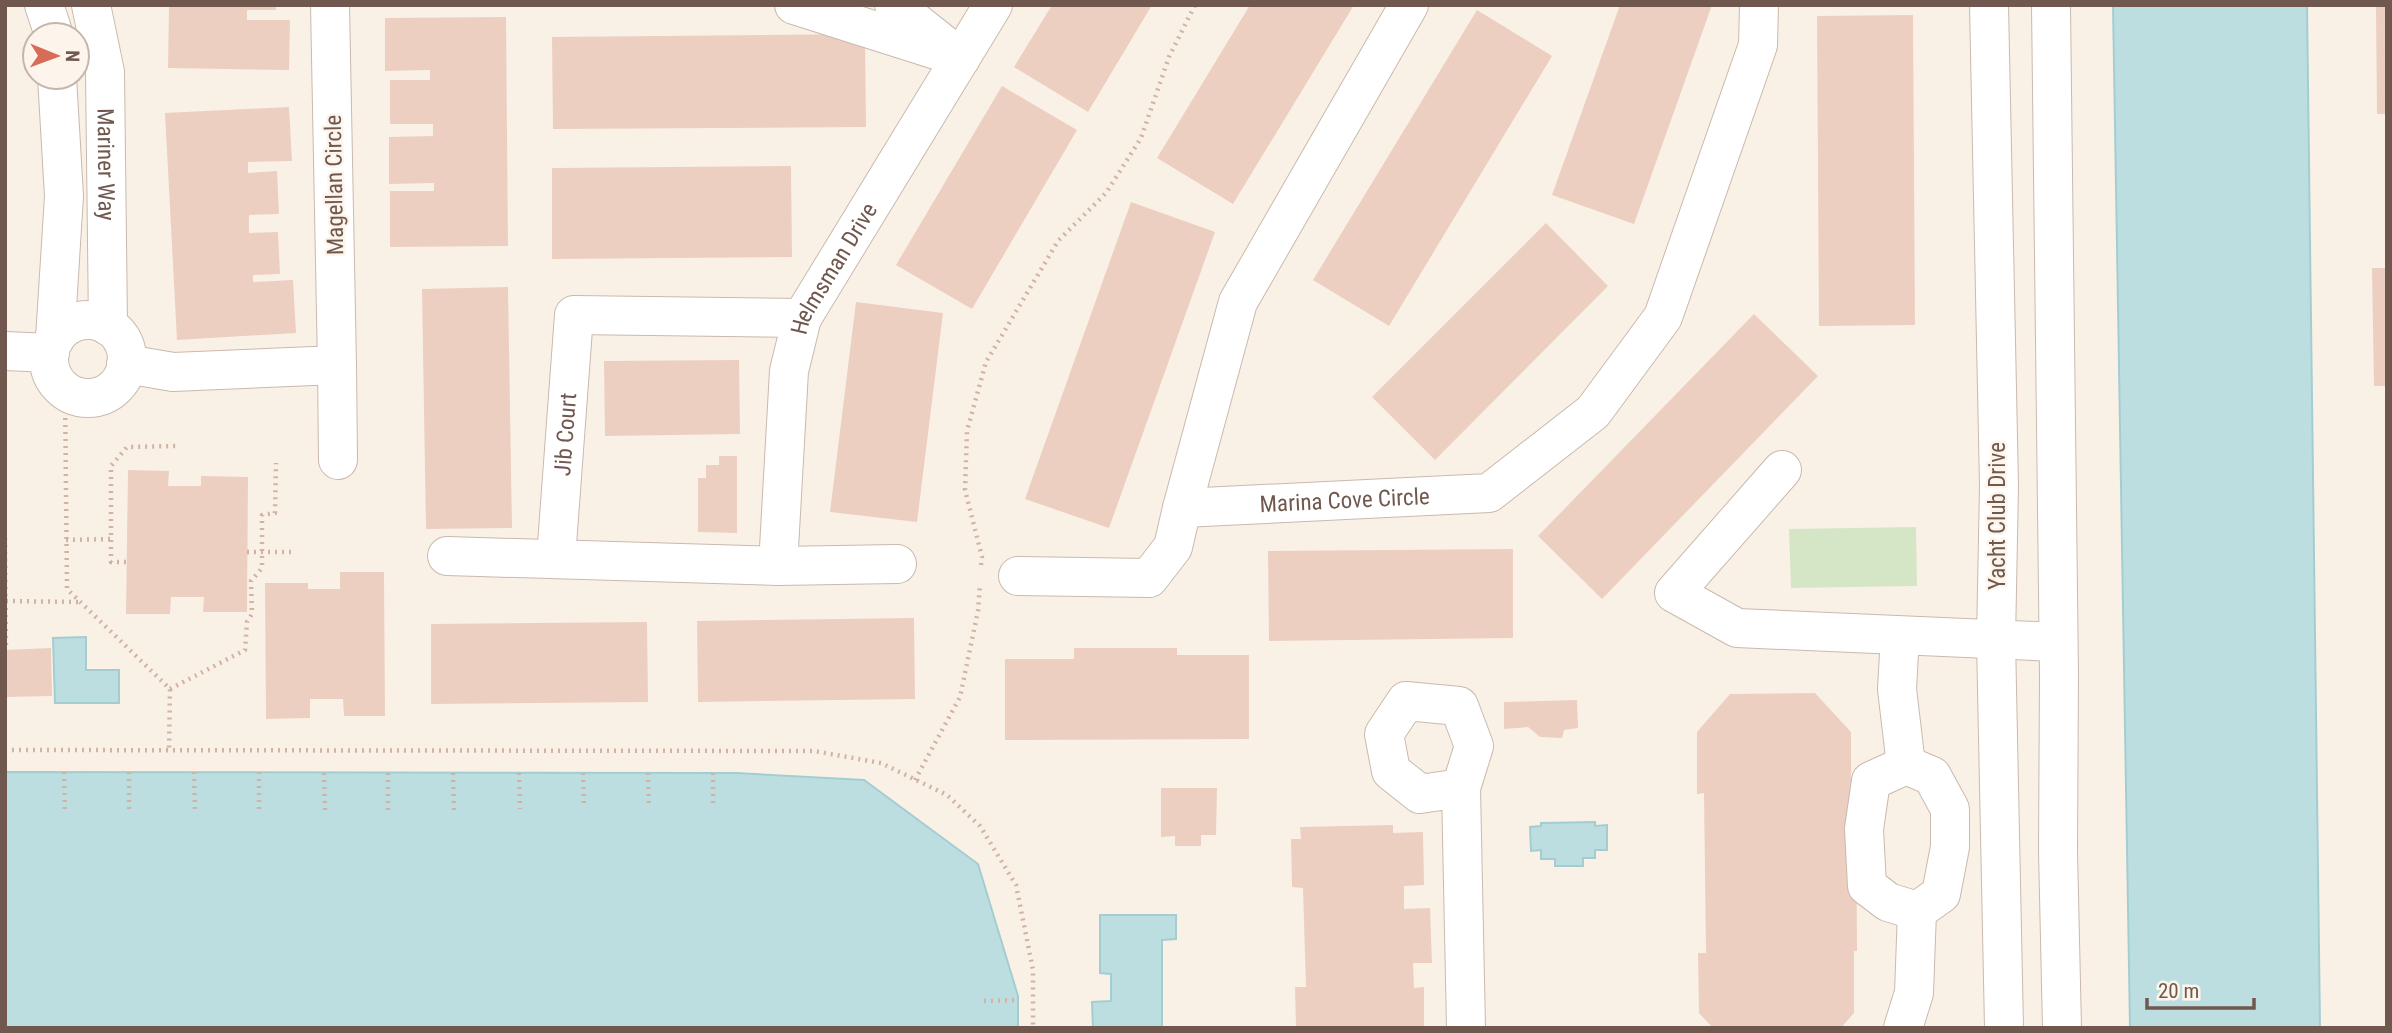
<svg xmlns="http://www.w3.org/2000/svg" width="2392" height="1033" viewBox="0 0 2392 1033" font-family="'Roboto Condensed',sans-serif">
<rect width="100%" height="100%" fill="#faf1e6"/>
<path fill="#d5e6c6" d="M1916,527L1917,586L1791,588L1789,529Z"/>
<path fill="#bddee1" stroke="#a4cdd2" stroke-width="2" d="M2113,5H2307L2320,1028H2130Z
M86,637V670H119V703H55L53,638Z
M5,772L737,773L864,780L978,864L1018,996V1028H5Z
M1595,822V826L1607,825V850H1595V858H1583V866H1555V859H1541V850L1531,851L1530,827L1541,826V823Z
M1100,915H1176V939L1162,940V1028H1093L1092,1002L1111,1001V974L1100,973Z"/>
<path fill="#eccfc0" d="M169,5H276V10H247V20H290L289,70L168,68Z
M1052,5H1152L1088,112L1014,67Z
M1250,5H1354L1233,204L1157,158Z
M1620,5H1712L1634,224L1552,195Z
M2387,6V114H2377L2376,7Z
M1477,10L1552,56L1389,326L1313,280Z
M1913,15L1915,325L1819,326L1817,16Z
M506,17L508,246L390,247V191H434V183L389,184V137L433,136V124H390V80H430V70L385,71V18Z
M865,34L866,127L553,129L552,37Z
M1002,86L1077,130L972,309L896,265Z
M289,107L292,161L248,162V173L277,171L279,214L249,215V233L278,232L280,274L253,275V282L293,280L296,333L177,340L165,113Z
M791,166L792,257L552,259V168Z
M1131,202L1215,232L1109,528L1025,499Z
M1546,223L1608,286L1435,460L1372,397Z
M2372,268H2387V386H2374Z
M508,287L512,528L426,529L422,289Z
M856,302L943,313L917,522L830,512Z
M1754,314L1818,376L1602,599L1538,536Z
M739,360L740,434L605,436L604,361Z
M719,456H737V533L698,532V478H706V465H719Z
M128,470L169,471L168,486H201V476L248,477L247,612H203L204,597H171L170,614H126Z
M1513,549V638L1269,641L1268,551Z
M340,572H384L385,716H344L343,699H310V718L266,719L265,583H308V589H340Z
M914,618L915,699L698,702L697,621Z
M647,622L648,702L431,704V624Z
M51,648L52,696L5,697V650Z
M1074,648H1177V655H1249V739L1005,740V659H1074Z
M1815,693L1851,732V791H1856L1857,951H1854V1013L1841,1028H1713L1699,1013L1698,953H1706L1704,793L1697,794V732L1730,694Z
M1577,700L1578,728L1564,730L1562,738L1540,737L1528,727L1504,729V702Z
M1161,788H1217L1216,835H1201V846H1175V836L1161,837Z
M1393,825V833L1423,832L1424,885L1404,886V909L1430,908L1432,963H1413L1414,988L1424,987V1028H1296L1295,987H1306L1303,888L1292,887L1291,839H1301L1300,827Z"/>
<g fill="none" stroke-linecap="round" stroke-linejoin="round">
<defs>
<g id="minor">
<path d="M44,5L54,35"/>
<path id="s1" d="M91,5L105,72L108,326"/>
<path d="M794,5L961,58"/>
<path d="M894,5L943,44"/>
<path id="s2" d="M1409,5L1238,302L1182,508L1489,493L1593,412L1663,317L1758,45L1759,5"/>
<path d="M1989,5L1999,486L1996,640L2004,1028"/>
<path d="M2051,5L2059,676L2058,851L2062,1028"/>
<circle cx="88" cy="359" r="39"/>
<path d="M55,339L64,196L57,77"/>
<path d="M5,351L50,353"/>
<path d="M126,364L173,372L337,365L330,5"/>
<path d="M337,365L338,460"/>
<path d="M1782,470L1674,593L1737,628L2058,642"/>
<path d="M447,556L778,566L897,564"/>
<path id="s3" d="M556,558L574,315L802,318"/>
<path id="s4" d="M778,566L789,371L802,318L993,5"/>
<path d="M1018,576L1149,578L1173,547L1182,508"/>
<path d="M1900,636L1897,689L1906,765"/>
<path d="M1906,765L1932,776L1950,809V847L1941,894L1917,911L1888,902L1867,886L1864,829L1871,781Z"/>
<path d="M1461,788L1420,794L1391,771L1384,734L1406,701L1459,706L1474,746L1461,788L1466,1028"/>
<path d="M1903,1028L1914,993L1917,911"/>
</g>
</defs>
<use href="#minor" stroke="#cab9ad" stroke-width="40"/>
<path stroke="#d1b3a4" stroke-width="4.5" stroke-dasharray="2 5" stroke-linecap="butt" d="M65,390L67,589L170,689L169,750
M5,538L6,650
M66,540L111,539
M247,552H296
M126,562H111V466L127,447L176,446
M981,565L982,557L965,490L967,431L986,362L1058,241L1106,193L1141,138L1169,57L1195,5
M6,601L80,602
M170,689L245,650L247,622L252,614L251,581L262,568V515L275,513L276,463
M5,750L814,751L881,763L947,795L980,826L1016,885L1033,970V1028
M64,772L65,814
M129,772V813
M194,772L195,813
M259,772V812
M324,773L325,811
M388,773V810
M453,773L454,811
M519,773L520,809
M583,773L584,808
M648,773L649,808
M713,773V808
M915,780L960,697L978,611L980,584
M984,1001L1018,1000"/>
<use href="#minor" stroke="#fff" stroke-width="38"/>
</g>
<g text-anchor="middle" stroke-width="5" stroke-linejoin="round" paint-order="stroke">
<g font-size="23" fill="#70584e" stroke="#fdf5ec">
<text dy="8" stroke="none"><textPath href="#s1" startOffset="161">Mariner Way</textPath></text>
<text transform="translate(334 185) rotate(-91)" y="8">Magellan Circle</text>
<text dy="8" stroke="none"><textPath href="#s4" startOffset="308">Helmsman Drive</textPath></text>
<text dy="8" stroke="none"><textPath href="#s3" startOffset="124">Jib Court</textPath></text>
<text dy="8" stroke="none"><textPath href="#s2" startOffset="719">Marina Cove Circle</textPath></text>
<text transform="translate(1997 516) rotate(-90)" y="8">Yacht Club Drive</text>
</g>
</g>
<rect width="2392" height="1033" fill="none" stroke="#70584e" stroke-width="14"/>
<g transform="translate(56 56) rotate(91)"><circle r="33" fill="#fdf5ec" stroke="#c5b6ad" stroke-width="2"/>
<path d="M0-5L12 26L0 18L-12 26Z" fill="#d76d58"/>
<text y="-10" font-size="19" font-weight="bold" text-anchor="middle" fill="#70584e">N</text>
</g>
<path d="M2147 998v10h107v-10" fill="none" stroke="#70584e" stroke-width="3.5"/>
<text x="2158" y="998" font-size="21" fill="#70584e" stroke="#fdf5ec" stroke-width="5" paint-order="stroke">20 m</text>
</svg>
